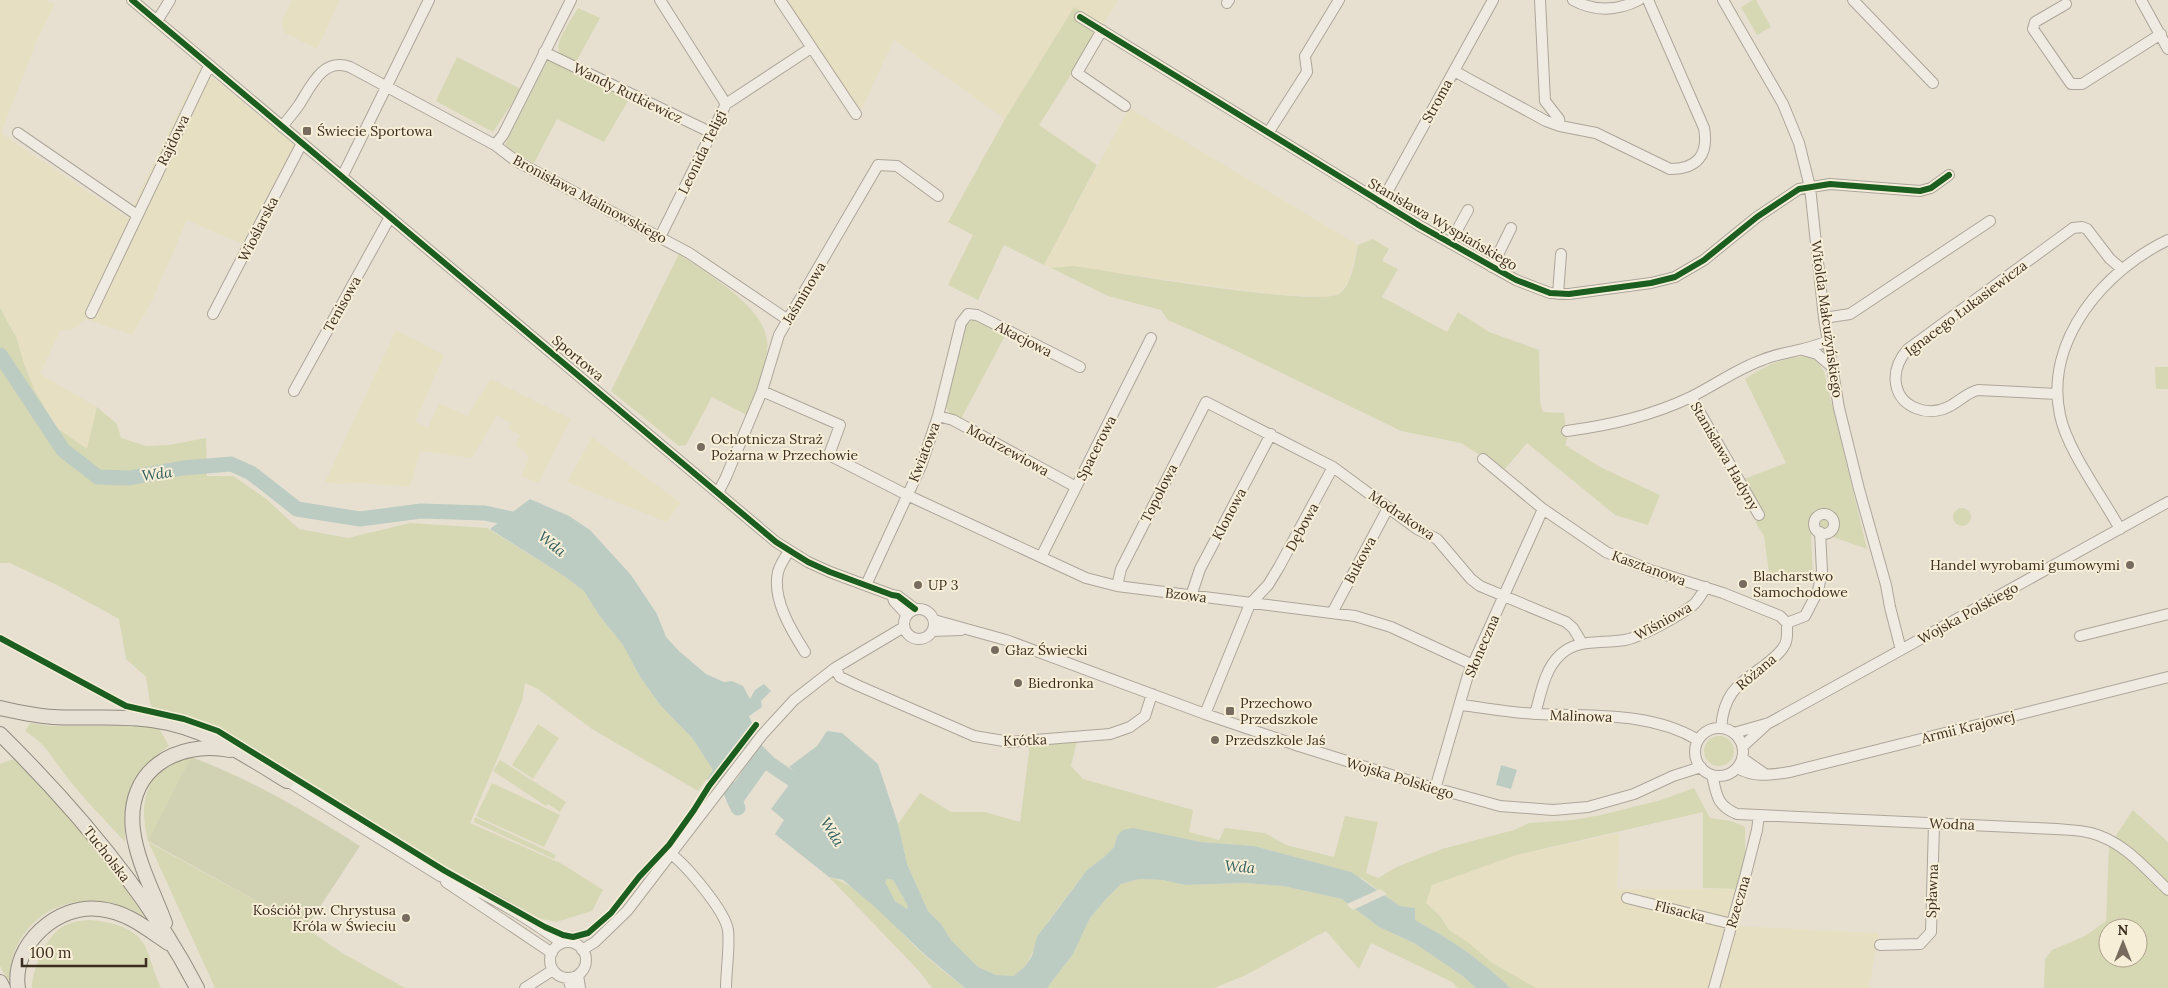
<svg xmlns="http://www.w3.org/2000/svg" width="2168" height="988" viewBox="0 0 2168 988" font-family="Lora,serif">
<rect width="100%" height="100%" fill="#e7e0d1"/>
<path fill="#e6dfc2" d="M0,0H46L55,4L37,40L1,133L127,218L200,67L302,151L254,249L187,220L151,303L132,335L86,319L73,329L60,331L40,374L97,407L87,450L58,428L35,391L24,363L17,339L0,308Z
M292,0H340L317,49L285,33L282,26V20Z
M780,0H1119L1103,24L1074,7L1005,119L894,40L860,112Z
M1129,108L1358,245L1348,282L1340,293L1326,297L1273,294L1074,267L1051,268L1044,265Z
M396,330L444,355L415,422L428,428L439,403L467,416L491,379L571,419L538,483L521,476L529,458L524,450L515,446L520,435L509,429L511,423L497,415L472,458L420,451L411,484L408,487L363,483L338,484L325,482Z
M592,437L681,503L666,522L567,482Z
M1619,833L1617,889H1745L1735,926L1879,933L1869,988H1536L1491,962L1469,943L1449,930L1439,915L1426,903L1432,885L1516,855Z"/>
<path fill="#d6d7b3" fill-rule="evenodd" d="M1753,0H1756L1771,27L1757,35L1741,7Z
M1074,7L1103,24L1039,125L1097,165L1044,265L1004,245L978,300L948,285L973,235L948,222L1005,119Z
M578,8L600,18L576,62C571,60 561,57 559,52C554,43 573,17 578,8Z
M457,57L521,89L493,132L436,101Z
M548,59L629,99L604,142L557,119L534,163L509,150L505,144Z
M1373,239L1389,249L1382,261L1398,269L1382,297L1447,332L1458,312L1489,332L1539,350L1540,402L1543,412L1564,413L1567,439L1565,445L1600,467L1660,495L1648,525L1615,515L1527,443L1504,470L1461,443L1401,431L1222,344L1168,320L1161,310L1108,296L1051,268L1074,266C1113,272 1315,307 1339,294C1352,286 1355,258 1358,245Z
M679,254C708,275 774,310 767,352C764,373 753,395 747,415L712,397L686,445L679,446L611,391Z
M0,308L17,339L24,364L35,391L57,428L87,449L97,407L117,424L121,438L146,446L169,445L206,438L207,476H233L265,498L299,529L348,538L410,523L487,528L564,576L584,591L599,615L623,645L640,677L661,706L693,739L713,770L698,791L592,729L538,689L525,683L522,701L470,823L562,864L603,890L592,911L556,922L538,918L460,875L215,726L153,709L150,703L146,677L126,659L119,619L57,585L10,563H0Z
M973,320L1006,334L961,419L949,412L945,404L964,327Z
M1810,356L1820,365L1824,371L1867,549L1830,536L1811,534L1813,579L1769,573L1764,536L1755,522L1764,516L1744,479L1786,463L1745,379C1765,365 1785,357 1810,356Z
M2155,367H2168V389H2156Z
M1953 517a9 9 0 1 1 18 0a9 9 0 1 1-18 0Z
M30,723L51,726H158L169,746C129,775 124,794 125,842C105,820 84,799 66,776C50,755 49,747 25,731Z
M538,724L559,738L533,779L512,765Z
M1704 751a15 15 0 1 1 30 0a15 15 0 1 1-30 0Z
M1077,741L1071,766L1083,779L1193,810L1189,832L1219,840L1225,828L1265,833L1286,845L1334,857L1345,816L1378,822L1366,873L1378,878L1397,867L1442,849L1514,830L1529,823L1573,820L1601,815L1661,800L1694,788L1710,818L1731,821L1745,827V889L1703,888V812L1516,855L1432,885L1426,903L1439,915L1449,930L1469,943L1491,962L1536,988H1510C1482,960 1450,939 1415,920V908L1400,906L1363,879L1335,868L1254,846L1201,842L1159,835L1117,836L1114,847L1104,857L1087,870L1049,920L1026,965L1014,976L996,975L978,967L951,940L941,924L928,911L907,864L898,824L920,793L951,812H985L1020,822L1030,744Z
M191,757L148,842L306,928L344,954L405,988H215L148,841C141,814 141,782 169,765C175,761 184,759 191,757Z
M16,758L101,854L145,917C97,886 30,899 12,959C10,966 10,974 9,982L0,966V764Z
M500,760L566,802L560,812L548,804L546,806L493,771Z
M492,783L560,815L544,847L476,816Z
M2133,810L2168,842V988H2044L2045,959L2052,950L2085,936L2106,921L2109,846ZM2108,928H2138V958H2108Z
M475,817L556,855L554,859L474,822Z
M829,877C865,886 896,930 923,954C937,966 951,977 965,988H932L919,971Z
M887,879L893,880L908,906L906,909L895,901L884,882Z
M1139,879L1163,880L1185,885L1245,883L1283,886L1342,899L1379,927L1414,943L1464,977L1476,988H1458L1452,982L1371,943L1359,969L1326,931L1246,975L1214,988H1047L1073,954L1090,918L1106,899L1121,884Z
M88,920C107,921 133,926 144,944C151,958 154,974 161,988H32C32,970 46,937 62,927C70,922 79,921 88,920Z"/>
<path fill="#d1d1b3" d="M191,757C251,779 306,812 360,846L306,928L148,841Z"/>
<path fill="#bcccc2" fill-rule="evenodd" d="M530,499L569,516L590,530L631,575L657,614L666,637L679,651L706,674L724,682L732,681L743,686L750,699L755,690L764,684L771,691L761,701L762,707L749,716L753,725L709,783L707,779L713,770L693,739L661,706L640,677L623,645L599,615L584,591L564,576L490,529Z
M827,731L842,733L878,764L898,824L907,864L928,911L941,924L951,940L978,967L996,975L1014,976L1026,965L1032,956L1037,937L1087,870L1104,857L1114,847L1117,836L1123,830L1133,828L1201,842L1254,846L1351,872L1400,906L1415,908V920C1450,939 1482,960 1510,988H1476L1464,977L1414,943L1379,927L1342,899L1283,886L1245,883L1185,885L1163,880L1139,879L1121,884L1106,899L1090,918L1073,954L1047,988H965L923,953L875,907L843,880L829,877L775,834L784,820L771,809L797,774L789,767L817,746ZM887,879L893,880L908,906L907,909L895,901L885,882Z
M759,747L774,759L737,811L729,806L725,796Z
M1501,765L1517,770L1511,789L1496,785Z"/>
<path fill="#e7e0d1" d="M1380,889L1387,894L1353,910L1349,907L1347,904Z"/>
<g fill="none" stroke-linecap="round" stroke-linejoin="round">
<path stroke="#bcccc2" stroke-width="15" d="M0,355L63,450L98,477L129,478L183,468L231,464L251,473L297,509L360,519L421,511L485,513L525,522
M730,724L770,764L792,779L806,794
M716,750V759L738,808"/>
<defs>
<path id="minor" d="M132,0L776,542L808,562L830,572L892,595L898,596L915,609
M660,0L726,104
M780,0L856,114
M1540,0L1545,101L1559,119L1560,126
M1573,0C1595,12 1617,11 1639,0
M1723,0L1783,104L1799,143L1810,187L1824,318L1839,408L1859,489L1886,585L1890,607L1901,650
M1853,0L1933,83
M2141,0L2168,49
M1227,3L1229,0
M2066,4L2035,22L2033,29L2071,84H2082L2161,34
M1080,17L1420,226L1516,280L1550,293L1569,294L1651,283L1675,277L1704,260L1757,217L1799,189L1830,184L1920,191L1931,188L1949,175
M157,21L170,0
M1102,30L1077,73L1125,106
M544,52L712,133
M1454,71L1546,121L1560,126L1596,133L1670,169C1697,169 1709,155 1704,128L1648,0
M282,127C288,119 294,112 299,105C311,86 323,57 350,67L495,145L516,161L689,253L788,320
M18,133L137,215
M1268,133L1307,72L1305,56L1339,0
M495,145L503,135L571,0
M342,177L429,0
M1381,203L1493,0
M660,237L726,104L811,48
M1450,243L1468,210
M1492,267L1511,228
M1558,294L1561,254
M91,313L209,66
M213,314L302,143
M1824,318L1850,314L1990,221
M1803,350L1817,354L1832,367
M294,391L390,217
M762,391L840,425L829,455L907,495L1086,578L1117,586L1355,616L1391,627L1473,665
M2057,394L1978,390C1966,393 1959,402 1948,407C1928,417 1900,408 1896,384C1894,371 1899,359 1908,349L2073,228L2082,227L2087,229L2110,259L2122,269
M1691,397L1759,515
M938,416L953,420L1076,487
M1567,431C1611,425 1651,416 1691,397C1715,385 1737,369 1762,360C1783,351 1807,351 1827,341
M1483,459L1543,509L1606,552L1650,570L1723,593L1780,616L1787,623C1787,630 1788,641 1784,646C1780,654 1772,659 1765,665C1738,685 1724,692 1721,728
M718,493L726,477L762,391L779,335L878,165L897,166L938,196
M1814 524a10 10 0 1 1 20 0a10 10 0 1 1-20 0Z
M2120,529C2102,496 2067,450 2060,415C2044,340 2105,270 2168,240
M789,551C785,557 780,565 778,572C772,599 791,630 805,652
M1041,557L1151,338
M866,585L921,466L938,416L961,323L968,314L977,315L1080,367
M1117,586L1121,569L1206,402L1333,467L1417,529L1437,539L1471,579L1480,586L1566,622L1573,628L1582,643
M892,595L894,601L907,615
M1191,596L1200,569L1271,434
M904 624a15 15 0 1 1 30 0a15 15 0 1 1-30 0Z
M1332,613L1388,508
M934,620L1006,640L1205,714L1299,746L1420,784L1500,806L1553,810L1588,807L1634,794L1673,776L1701,767
M1787,623L1805,616L1818,591L1822,571L1820,532
M932,631L961,630
M2080,636L2168,614
M835,668L840,677L859,686L974,736L1010,742L1110,734L1130,727L1145,716L1152,694
M1461,705C1486,708 1512,713 1537,714C1591,717 1650,711 1698,740
M1205,714L1250,604L1268,585L1279,567L1333,467
M1535,714C1541,694 1544,670 1560,655C1578,638 1602,644 1625,640C1641,637 1679,616 1693,605C1698,601 1702,593 1706,587
M1695 752a24 24 0 1 1 48 0a24 24 0 1 1-48 0Z
M1734,733L1769,723L2168,502
M1743,746L1766,725
M1742,758L1765,774
M1737,768C1756,778 1769,775 1790,772L2168,677
M1712,775C1717,795 1716,805 1737,814L2056,829C2068,830 2080,830 2091,833C2123,841 2145,868 2168,890
M287,781L440,876C482,889 527,918 562,943
M1435,789L1468,675L1543,509
M671,854C687,866 725,911 728,930C730,948 726,970 726,988
M446,882L552,953
M1627,898L1732,924
M550 960a18 18 0 1 1 36 0a18 18 0 1 1-36 0Z
M1880,945L1920,944L1931,932L1934,824
M582,950L595,942L627,911L762,735L794,700L835,668L904,627
M578,975L580,988
M568,978L571,988
M525,988L553,970
M1714,988L1745,877L1757,830L1759,815"/>
<path id="major" d="M0,708C18,712 35,716 53,717C86,719 119,715 152,720C204,727 243,754 287,781
M0,734C76,809 148,893 197,988
M165,923C154,893 137,862 133,830C126,770 176,740 230,750
M0,982L3,988
M18,988C11,945 58,903 100,909C127,912 146,928 168,943"/>
</defs>
<use href="#minor" stroke="#ada599" stroke-width="12"/>
<use href="#major" stroke="#928b80" stroke-width="16"/>
<use href="#minor" stroke="#efebe3" stroke-width="10"/>
<use href="#major" stroke="#e6e1d4" stroke-width="14"/>
<defs>
<path id="cycleway" d="M132,0L776,542L808,562L830,572L892,595L898,596L915,609
M1080,17L1420,226L1516,280L1550,293L1569,294L1651,283L1675,277L1704,260L1757,217L1799,189L1830,184L1920,191L1931,188L1949,175
M0,638L126,706L184,719L218,731L445,871L545,927L563,935L573,937L588,933L611,913L639,877L669,845L694,810L709,786L756,725"/>
</defs>
<use href="#cycleway" stroke="#f7eed8" stroke-width="9"/>
<use href="#cycleway" stroke="#1b5e20" stroke-width="6"/>
</g>
<g fill="#786c5e" stroke="#f7eed8" stroke-width="2">
<rect x="302" y="126" width="10" height="10" rx="2.5"/>
<circle cx="701" cy="447" r="5"/>
<circle cx="2130" cy="565" r="5"/>
<circle cx="1743" cy="584" r="5"/>
<circle cx="918" cy="585" r="5"/>
<circle cx="995" cy="650" r="5"/>
<circle cx="1018" cy="683" r="5"/>
<rect x="1225" y="706" width="10" height="10" rx="2.5"/>
<circle cx="1215" cy="740" r="5"/>
<circle cx="406" cy="918" r="5"/>
</g>
<g text-anchor="middle" stroke-width="4" stroke-linejoin="round" paint-order="stroke">
<g font-size="14" fill="#3d2e20" stroke="#f7eed8">
<text transform="translate(628 93) rotate(26)" y="5">Wandy Rutkiewicz</text>
<text transform="translate(1437 101) rotate(-61)" y="5">Stroma</text>
<text transform="translate(173 140) rotate(-64)" y="5">Rajdowa</text>
<text transform="translate(702 152) rotate(-64)" y="5">Leonida Teligi</text>
<text transform="translate(590 199) rotate(28)" y="5">Bronisława Malinowskiego</text>
<text transform="translate(1443 224) rotate(30)" y="5">Stanisława Wyspiańskiego</text>
<text transform="translate(258 229) rotate(-63)" y="5">Wioślarska</text>
<text transform="translate(804 293) rotate(-59)" y="5">Jaśminowa</text>
<text transform="translate(342 304) rotate(-61)" y="5">Tenisowa</text>
<text transform="translate(1966 308) rotate(-37)" y="5">Ignacego Łukasiewicza</text>
<text transform="translate(1827 319) rotate(82)" y="5">Witolda Małcużyńskiego</text>
<text transform="translate(1024 339) rotate(27)" y="5">Akacjowa</text>
<text transform="translate(578 358) rotate(40)" y="5">Sportowa</text>
<text transform="translate(1096 448) rotate(-63)" y="5">Spacerowa</text>
<text transform="translate(1008 450) rotate(29)" y="5">Modrzewiowa</text>
<text transform="translate(924 452) rotate(-69)" y="5">Kwiatowa</text>
<text transform="translate(1725 456) rotate(60)" y="5">Stanisława Hadyny</text>
<text transform="translate(1159 493) rotate(-63)" y="5">Topolowa</text>
<text transform="translate(1229 514) rotate(-62)" y="5">Klonowa</text>
<text transform="translate(1402 515) rotate(34)" y="5">Modrakowa</text>
<text transform="translate(1302 527) rotate(-61)" y="5">Dębowa</text>
<text transform="translate(1360 560) rotate(-62)" y="5">Bukowa</text>
<text transform="translate(1649 568) rotate(20)" y="5">Kasztanowa</text>
<text transform="translate(1186 595) rotate(7)" y="5">Bzowa</text>
<text transform="translate(1968 613) rotate(-29)" y="5">Wojska Polskiego</text>
<text transform="translate(1663 621) rotate(-29)" y="5">Wiśniowa</text>
<text transform="translate(1482 646) rotate(-67)" y="5">Słoneczna</text>
<text transform="translate(1756 672) rotate(-40)" y="5">Różana</text>
<text transform="translate(1581 716) rotate(2)" y="5">Malinowa</text>
<text transform="translate(1968 727) rotate(-14)" y="5">Armii Krajowej</text>
<text transform="translate(1025 740) rotate(-2)" y="5">Krótka</text>
<text transform="translate(1400 778) rotate(17)" y="5">Wojska Polskiego</text>
<text transform="translate(1952 824) rotate(2)" y="5">Wodna</text>
<text transform="translate(107 854) rotate(52)" y="5">Tucholska</text>
<text transform="translate(1932 891) rotate(-88)" y="5">Spławna</text>
<text transform="translate(1738 902) rotate(-74)" y="5">Rzeczna</text>
<text transform="translate(1680 911) rotate(14)" y="5">Flisacka</text>
</g>
<g font-size="14" fill="#3d2e20" stroke="#f7eed8" text-anchor="start">
<text x="317" y="136">Świecie Sportowa</text>
<text x="711" y="444">Ochotnicza Straż<tspan x="711" dy="16">Pożarna w Przechowie</tspan></text>
<text x="2120" y="570" text-anchor="end">Handel wyrobami gumowymi</text>
<text x="1753" y="581">Blacharstwo<tspan x="1753" dy="16">Samochodowe</tspan></text>
<text x="928" y="590">UP 3</text>
<text x="1005" y="655">Głaz Świecki</text>
<text x="1028" y="688">Biedronka</text>
<text x="1240" y="708">Przechowo<tspan x="1240" dy="16">Przedszkole</tspan></text>
<text x="1225" y="745">Przedszkole Jaś</text>
<text x="396" y="915" text-anchor="end">Kościół pw. Chrystusa<tspan x="396" dy="16">Króla w Świeciu</tspan></text>
</g>
<g font-size="15" font-style="italic" fill="#2f5d5a" stroke="#f7eed8">
<text transform="translate(157 474) rotate(-8)" y="5">Wda</text>
<text transform="translate(552 544) rotate(39)" y="5">Wda</text>
<text transform="translate(832 832) rotate(58)" y="5">Wda</text>
<text transform="translate(1240 867) rotate(5)" y="5">Wda</text>
</g>
</g>
<g transform="translate(2123 943)"><circle r="24" fill="#f7eed8" stroke="#ada18e"/>
<path d="M0-4L9 19L0 12L-9 19Z" fill="#786c5e"/>
<text y="-8" font-size="14" font-weight="bold" text-anchor="middle" fill="#3d2e20">N</text>
</g>
<path d="M22 958v8h124v-8" fill="none" stroke="#3d2e20" stroke-width="2.5"/>
<text x="30" y="958" font-size="15" fill="#3d2e20" stroke="#f7eed8" stroke-width="4" paint-order="stroke">100 m</text>
</svg>
